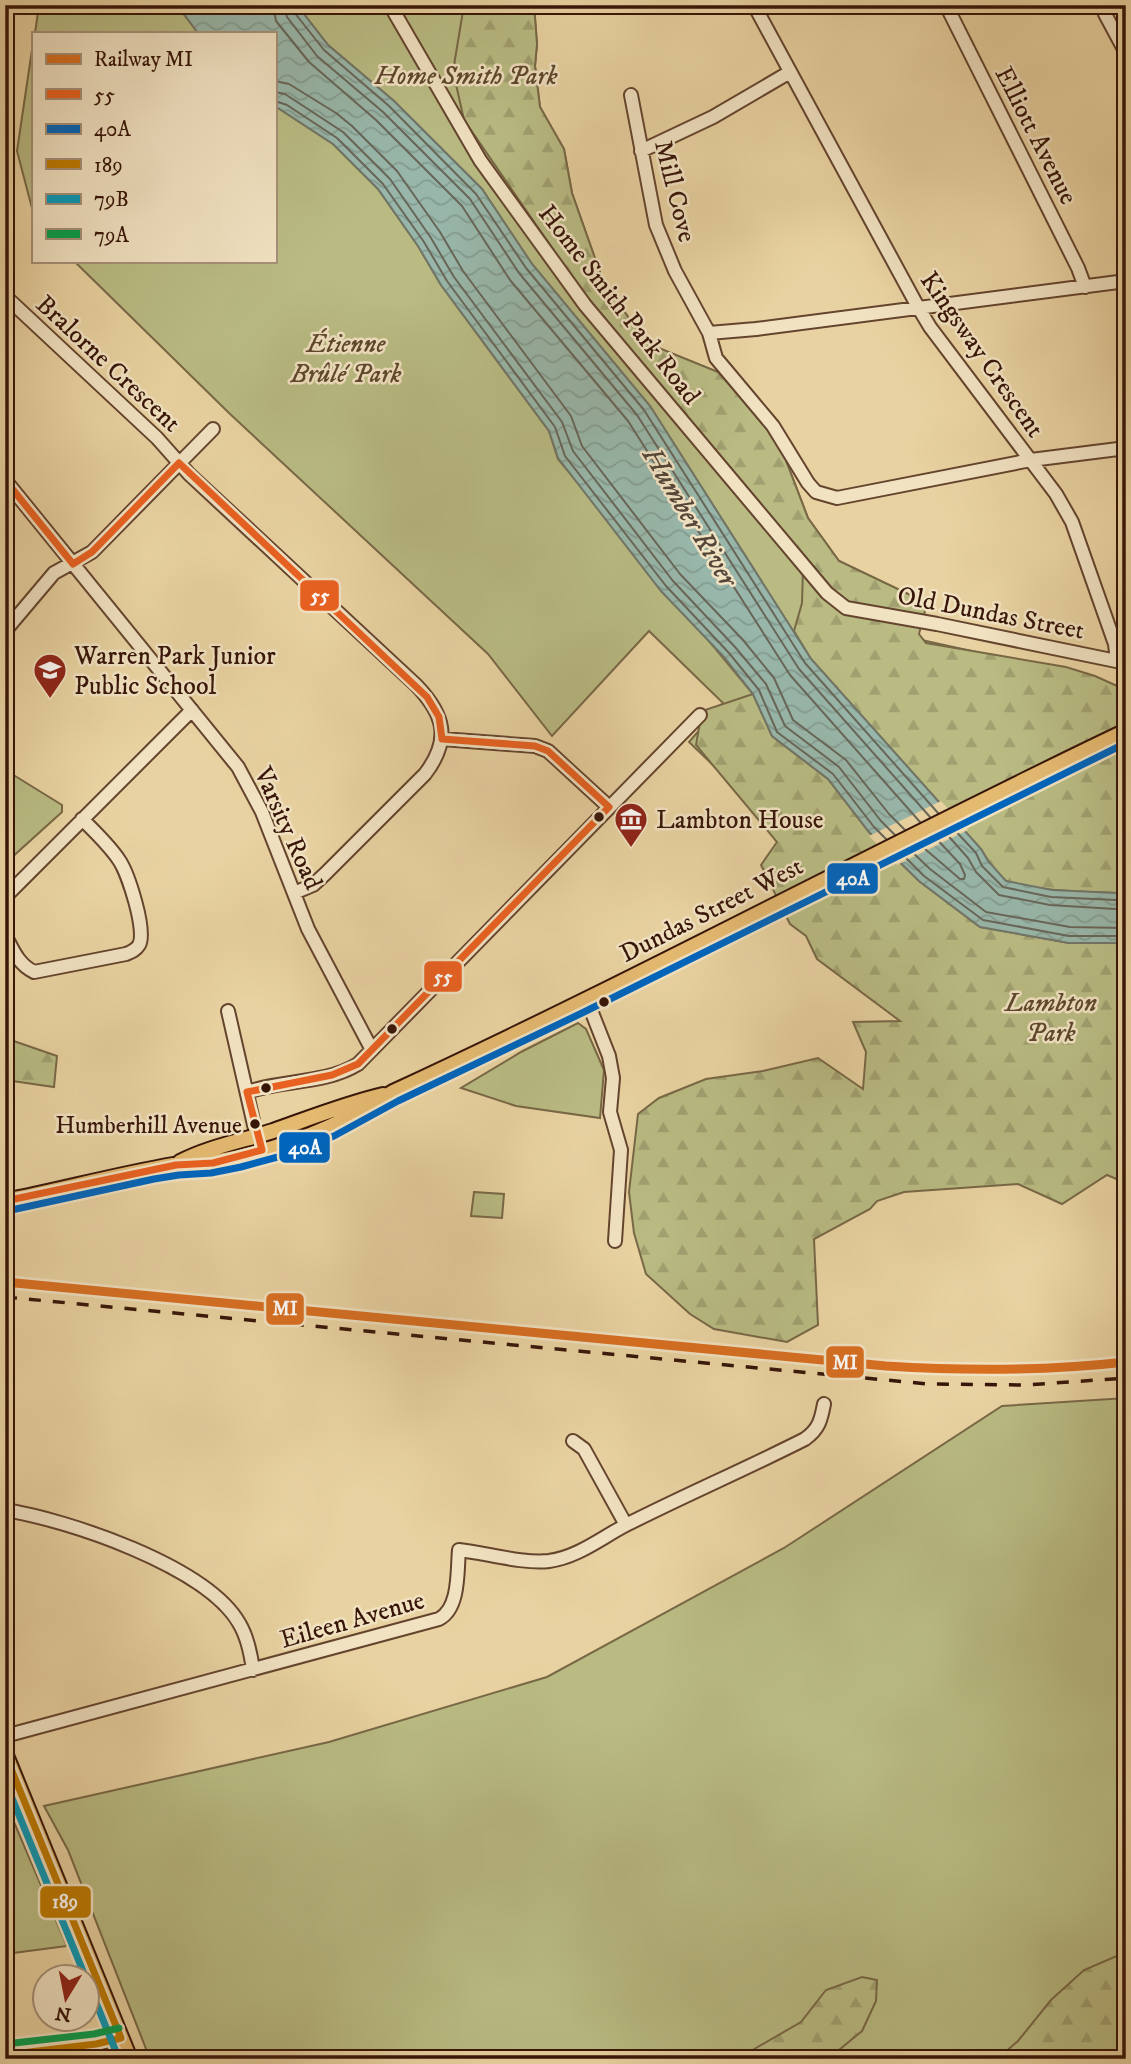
<svg xmlns="http://www.w3.org/2000/svg" width="1131" height="2064" viewBox="0 0 1131 2064" font-family="'IM FELL DW Pica',serif">
<defs>
<pattern id="forest-firs" width="22" height="20" patternUnits="userSpaceOnUse" patternTransform="scale(1.75)"><rect width="22" height="20" fill="#b9bb83"/><path d="M5 1l3.5 6h-7zM16 11l3.5 6h-7z" fill="#a0a070"/></pattern>
<pattern id="water-waves" width="16" height="10" patternUnits="userSpaceOnUse" patternTransform="scale(1.75)"><rect width="16" height="10" fill="#98b7aa"/><path d="M0 5q4-4 8 0t8 0" fill="none" stroke="#849c91"/></pattern>
</defs>
<rect width="100%" height="100%" fill="#e9d2a1"/>
<filter id="stains"><feTurbulence type="fractalNoise" baseFrequency=".00286" numOctaves="4"/><feColorMatrix values="0 0 0 0 .2 0 0 0 0 .09 0 0 0 0 .02 0 0 0 .5 -.17"/></filter>
<radialGradient id="worn" r=".72"><stop offset=".6" stop-color="#630" stop-opacity="0"/><stop offset="1" stop-color="#630" stop-opacity=".3"/></radialGradient>
<path fill="#b9bb83" stroke="#786846" stroke-width="2" d="M39,5H177L198,33H35Z
M297,5H534L537,44L535,66L540,107L564,149L572,193L603,281L633,324L656,347L718,372L780,445L808,518L839,561L927,603L917,639L1062,671L811,659L650,406L532,264L482,189L394,101L328,45Z
M33,43V212L17,151Z
M275,106L333,144L378,189L418,246L441,285L549,431L558,459L753,694L772,736L770,820L689,742L723,703L649,631L552,736L488,654L229,413L74,261H275Z
M7,771L62,805V812L10,859L5,854Z
M578,1023L586,1029L604,1070L600,1118L516,1106L461,1088L521,1052Z
M474,1192L504,1194L502,1218L471,1216Z
M1126,1398V2059H150L68,1850L44,1806L329,1742L547,1677L784,1548L1002,1406Z
M11,1815L67,1946L5,1954V1817Z"/>
<path fill="url(#forest-firs)" stroke="#786846" stroke-width="2" d="M464,5H534L537,44L535,66L540,107L564,149L572,193L603,281L633,324L656,347L718,372L753,411L780,445L808,518L839,561L927,603L919,634L926,643L1066,667L1095,676L1126,690V891L1116,893C1093,892 1022,891 1005,880C995,873 987,859 981,849L811,659L794,631L802,603L803,569L774,522L592,306L464,120L453,71Z
M753,694L772,736L828,779L869,832L919,881L980,927L1069,943H1126V1183L1107,1175L1062,1204L1018,1184L904,1192L877,1201L870,1209L814,1239L818,1325L787,1342L714,1329L690,1314L646,1274L634,1233L629,1192L638,1114L659,1098L706,1079L763,1071L818,1058L863,1089L866,1052L853,1022L900,1021L817,959L806,936L790,924L761,865L777,842L696,745L702,711Z
M5,1038L57,1056L54,1087L5,1080Z
M1119,1955H1126V2059H997L1018,2041L1051,2000L1084,1970Z
M862,1977L877,1980L876,2001L862,2031L828,2059H737L801,2022L826,1990Z"/>
<path fill="url(#water-waves)" stroke="#717669" stroke-width="2" d="M177,5H297L328,45L394,101L482,189L532,264L650,406L811,659L981,849L988,861L1006,881L1052,890L1116,893L1126,891V943H1069L980,927L919,881L869,832L828,779L772,736L753,694L724,657L661,591L558,458L549,431L441,285L418,246L378,189L333,144L275,106V33H198Z"/>
<path fill="#e9d2a1" d="M941,801L968,830L897,865L869,836Z"/>
<g fill="none" stroke-linecap="round" stroke-linejoin="round">
<path stroke="#686659" stroke-width="2" d="M273,5L276,21L309,62L376,120L462,206L510,280L628,421L790,675L920,822
M283,5L287,17L317,56L383,112L470,199L519,273L637,415L799,669L930,817
M292,5L294,12L324,50L389,106L476,194L526,268L644,410L805,663L938,813
M275,81L289,84L336,113L352,126L397,171L440,232L463,271L571,416L582,446L680,574L743,640L774,678L793,720L846,760L889,814L905,830
M275,92L285,94L343,132L390,179L431,238L454,277L562,422L573,451L673,581L735,647L766,684L785,726L839,767L881,821L895,835
M275,101L287,105L337,138L383,184L424,242L447,281L555,427L565,456L666,586L729,653L759,690L777,732L833,774L874,827L886,839
M951,826L976,853L982,866L1003,887L1051,897L1116,900L1126,898
M943,830L968,858L976,872L999,895L1050,905L1115,909L1126,907
M918,843L960,879H964L965,875L960,864L933,835
M908,848L930,869L986,912L1070,927L1126,928
M900,852L924,876L983,920L1069,936H1126"/>
<defs>
<path id="minor" d="M390,5L480,160L585,305L827,593L846,608L937,624L1126,663
M754,5L918,307L930,327L1056,494L1072,522L1115,644L1117,661
M946,5L1078,268L1085,287
M1103,5L1105,14L1126,53
M631,95L656,225L675,271L709,333L716,358L773,426L808,483L816,492L837,498L1031,460L1126,448
M641,151L713,117L790,72
M5,296L157,438L189,474L416,685C445,715 451,740 425,774L325,874L313,885L294,893
M709,333L756,329L1126,281
M5,480L238,767L262,812L308,929L372,1050
M5,631L54,573L92,552L213,429
M442,739L535,746L548,751L609,807
M5,897L192,710
M5,935C13,950 18,964 34,972L126,954C131,952 136,950 139,945C147,931 128,873 119,860C109,845 95,832 82,819
M587,1000L609,1056L613,1078L610,1112L621,1150L615,1241
M228,1011L254,1125L262,1150
M247,1092C282,1080 326,1084 358,1064L700,715
M573,1441L584,1449L626,1525
M5,1510C68,1520 206,1566 239,1623C247,1636 251,1655 253,1670
M5,1736L439,1619C460,1608 457,1571 459,1550C486,1553 523,1564 549,1561C578,1557 601,1538 626,1525C685,1495 746,1469 805,1439C819,1429 821,1420 824,1404
M5,2055L96,2044L121,2038"/>
<path id="major" d="M180,1162C209,1147 242,1141 273,1131C310,1118 345,1104 383,1095
M5,1201C61,1190 116,1175 173,1165C186,1163 201,1165 215,1162C278,1150 340,1127 393,1092C640,978 880,848 1126,731
M5,1753L130,2059"/>
</defs>
<use href="#minor" stroke="#64442e" stroke-width="16"/>
<use href="#major" stroke="#371508" stroke-width="18"/>
<use href="#minor" stroke="#f1e2c2" stroke-width="12"/>
<use href="#major" stroke="#e4b970" stroke-width="14"/>
<path stroke="#371508" stroke-width="3.5" stroke-dasharray="12 12" stroke-linecap="butt" d="M5,1297L928,1384L1026,1385L1126,1378"/>
<defs>
<path id="bus-1" d="M179,463L427,697L439,717L442,739
M5,480L73,564
M73,564L92,552L179,463
M442,739L535,746L548,751L609,807
M247,1092L332,1075L358,1064L609,807
M5,1201L176,1165L213,1163L262,1150L247,1092"/>
<path id="bus-2" d="M7,1211L154,1179L179,1175L211,1173L241,1167L289,1154L334,1136L398,1101L582,1013L1126,743"/>
<path id="bus-3" d="M5,1754L121,2038L96,2044L5,2055"/>
<path id="bus-4" d="M5,1781L85,1976
M88,1983L119,2059"/>
<path id="bus-5" d="M5,2044L94,2034L119,2028"/>
</defs>
<use href="#bus-1" stroke="#f1e2c2" stroke-width="12"/>
<use href="#bus-2" stroke="#f1e2c2" stroke-width="12"/>
<use href="#bus-3" stroke="#f1e2c2" stroke-width="12"/>
<use href="#bus-4" stroke="#f1e2c2" stroke-width="12"/>
<use href="#bus-5" stroke="#f1e2c2" stroke-width="12"/>
<use href="#bus-1" stroke="#e96121" stroke-width="7"/>
<use href="#bus-2" stroke="#0065bd" stroke-width="7"/>
<use href="#bus-3" stroke="#bd7a02" stroke-width="7"/>
<use href="#bus-4" stroke="#069aba" stroke-width="7"/>
<use href="#bus-5" stroke="#039f4d" stroke-width="7"/>
<defs>
<path id="rail-1" d="M5,1282L886,1366C966,1371 1046,1371 1126,1362"/>
</defs>
<use href="#rail-1" stroke="#f1e2c2" stroke-width="14"/>
<use href="#rail-1" stroke="#d86f21" stroke-width="9"/>
</g>
<defs>
<symbol id="school-pin" viewBox="-11 -11 22 30"><path d="M0 17L-7.5 6A9.5 9.5 0 1 1 7.5 6Z" fill="#8f2418" stroke="#f1e2c2"/><path d="M0-5L7-2L0 1L-7-2ZM-4 1L0 2.5L4 1V4Q0 6-4 4Z" fill="#fff"/></symbol>
<symbol id="museum-pin" viewBox="-11 -11 22 30"><path d="M0 17L-7.5 6A9.5 9.5 0 1 1 7.5 6Z" fill="#8f2418" stroke="#f1e2c2"/><path d="M0-6L6-3V-2H-6V-3ZM-5-1h2V3h-2ZM-1-1h2V3h-2ZM3-1h2V3H3ZM-6 4H6V6H-6Z" fill="#fff"/></symbol>
</defs>
<g fill-rule="evenodd">
<use href="#school-pin" x="31" y="651" width="38" height="52"/>
<use href="#museum-pin" x="612" y="800" width="38" height="52"/>
</g>
<g fill="#371508" stroke="#f1e2c2" stroke-width="2.5">
<circle cx="599" cy="817" r="6"/>
<circle cx="604" cy="1002" r="6"/>
<circle cx="392" cy="1029" r="6"/>
<circle cx="266" cy="1088" r="6"/>
<circle cx="255" cy="1124" r="6"/>
</g>
<g text-anchor="middle" stroke-width="5" stroke-linejoin="round" paint-order="stroke">
<g font-size="24" fill="#371508" stroke="#f1e2c2" text-anchor="end">
<text x="242" y="1133">Humberhill Avenue</text>
</g>
<g font-size="26" font-style="italic" fill="#5e472d" stroke="#f1e2c2">
<text x="466" y="84">Home Smith Park</text>
<text x="346" y="352">Étienne<tspan x="346" dy="30">Brûlé Park</tspan></text>
<text x="1051" y="1011">Lambton<tspan x="1051" dy="30">Park</tspan></text>
</g>
<g font-size="26" fill="#371508" stroke="#f1e2c2">
<text transform="translate(1037 135) rotate(63)" y="9">Elliott Avenue</text>
<text transform="translate(676 191) rotate(76)" y="9">Mill Cove</text>
<text transform="translate(620 304) rotate(52)" y="9">Home Smith Park Road</text>
<text transform="translate(983 354) rotate(55)" y="9">Kingsway Crescent</text>
<text transform="translate(109 363) rotate(43)" y="9">Bralorne Crescent</text>
<text transform="translate(991 612) rotate(11)" y="9">Old Dundas Street</text>
<text transform="translate(289 828) rotate(66)" y="9">Varsity Road</text>
<text transform="translate(711 909) rotate(-27)" y="9">Dundas Street West</text>
<text transform="translate(352 1619) rotate(-16)" y="9">Eileen Avenue</text>
</g>
<g font-size="26" fill="#371508" stroke="#f1e2c2" text-anchor="start">
<text x="74" y="664">Warren Park Junior<tspan x="74" dy="30">Public School</tspan></text>
<text x="656" y="828">Lambton House</text>
</g>
<g font-size="28" font-style="italic" fill="#544639" stroke="#f1e2c2">
<text transform="translate(691 516) rotate(59)" y="10">Humber River</text>
</g>
</g>
<g stroke="#f1e2c2" stroke-width="2.5">
<rect x="299" y="579" width="41" height="33" rx="7" fill="#e96121"/>
<rect x="826" y="862" width="53" height="33" rx="7" fill="#0065bd"/>
<rect x="423" y="960" width="40" height="33" rx="7" fill="#e96121"/>
<rect x="278" y="1131" width="53" height="33" rx="7" fill="#0065bd"/>
<rect x="265" y="1292" width="40" height="34" rx="7" fill="#d86f21"/>
<rect x="825" y="1345" width="40" height="34" rx="7" fill="#d86f21"/>
<rect x="39" y="1885" width="53" height="34" rx="7" fill="#bd7a02"/>
</g>
<g font-size="19" text-anchor="middle" font-weight="bold" fill="#fff">
<text x="320" y="602">55</text>
<text x="853" y="885">40A</text>
<text x="443" y="983">55</text>
<text x="305" y="1154">40A</text>
<text x="285" y="1315">MI</text>
<text x="845" y="1369">MI</text>
<text x="65" y="1908">189</text>
</g>
<rect width="1131" height="2064" fill="none" stroke="#e9d2a1" stroke-width="28"/>
<rect x="7" y="7" width="1117" height="2050" fill="none" stroke="#371508" stroke-width="3.5"/>
<rect x="14" y="14" width="1103" height="2036" fill="none" stroke="#371508" stroke-width="2"/>
<rect x="32" y="32" width="245" height="231" fill="#f1e2c2" stroke="#a79078" stroke-width="2"/>
<rect x="46" y="54" width="35" height="10" fill="#d86f21" stroke="#a79078" stroke-width="2"/>
<text x="94" y="66" font-size="21" fill="#371508">Railway MI</text>
<rect x="46" y="89" width="35" height="10" fill="#e96121" stroke="#a79078" stroke-width="2"/>
<text x="94" y="102" font-size="21" fill="#371508">55</text>
<rect x="46" y="124" width="35" height="10" fill="#0065bd" stroke="#a79078" stroke-width="2"/>
<text x="94" y="136" font-size="21" fill="#371508">40A</text>
<rect x="46" y="159" width="35" height="10" fill="#bd7a02" stroke="#a79078" stroke-width="2"/>
<text x="94" y="172" font-size="21" fill="#371508">189</text>
<rect x="46" y="194" width="35" height="10" fill="#069aba" stroke="#a79078" stroke-width="2"/>
<text x="94" y="206" font-size="21" fill="#371508">79B</text>
<rect x="46" y="229" width="35" height="10" fill="#039f4d" stroke="#a79078" stroke-width="2"/>
<text x="94" y="242" font-size="21" fill="#371508">79A</text>
<g transform="translate(66 1998) rotate(190)"><circle r="33" fill="#f1e2c2" stroke="#a79078" stroke-width="2"/>
<path d="M0-5L12 26L0 18L-12 26Z" fill="#8f2418"/>
<text y="-10" font-size="19" font-weight="bold" text-anchor="middle" fill="#371508">N</text>
</g>
<rect width="100%" height="100%" filter="url(#stains)"/>
<rect width="100%" height="100%" fill="url(#worn)"/>
</svg>
